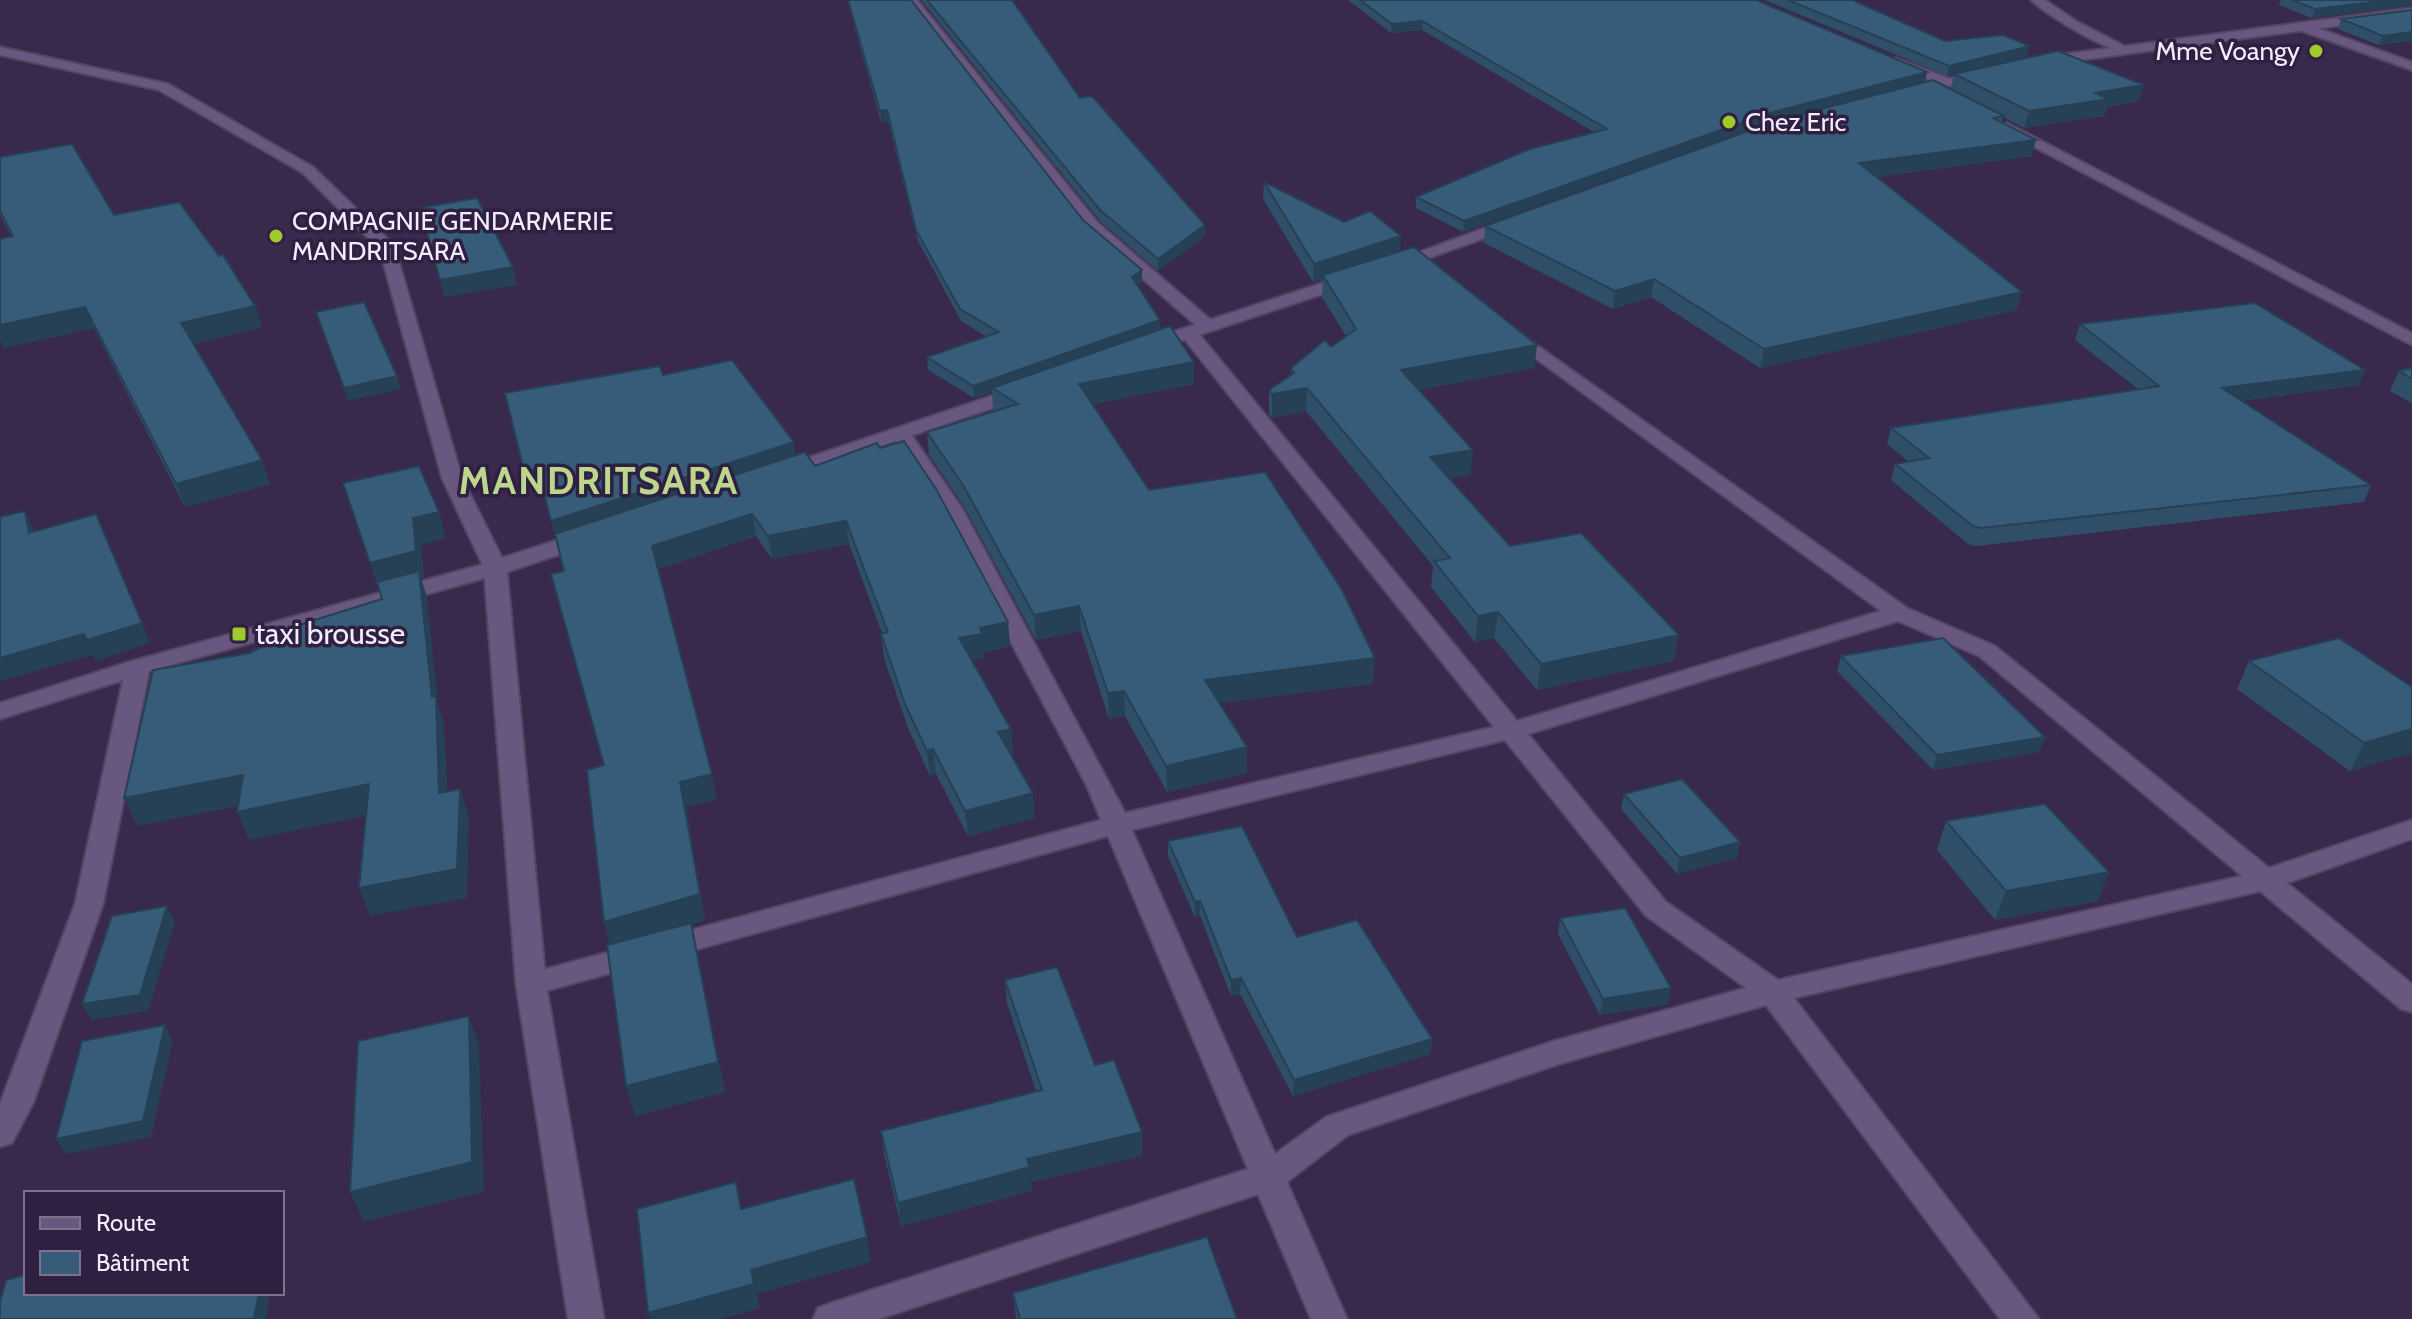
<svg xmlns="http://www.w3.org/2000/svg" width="2412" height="1319" viewBox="0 0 2412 1319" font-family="Cabin,sans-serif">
<rect width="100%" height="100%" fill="#39294c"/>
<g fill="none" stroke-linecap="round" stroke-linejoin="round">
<defs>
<path id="street" d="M905,0H917L1098,223L1212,321V329H1200L1086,229Z
M2031,0H2045L2076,21L2134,51C2120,61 2045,14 2031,0Z
M2306,24L2412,62V70L2302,31L2300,28Z
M1896,58L1951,79L1953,82L1941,85L1891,65L1889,62Z
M2007,123L2412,333V345L2002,130L2000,127Z
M1188,327L1194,328L1517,721L1881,611L1505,336L1502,332L1511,327L1907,608L1995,646L2269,868L2412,820V839L2287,883L2412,984V1012L2401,1009L2260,891L1794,998L2039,1319H2000L1766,1005L1559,1064L1348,1135L1287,1182L1347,1319H1311L1258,1194L879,1319H813L818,1308L831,1303L1248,1169L1108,836L531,995L520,992L516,984L520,976L531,973L1101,820L1086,784L941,510L891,434L894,430H908L963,510L1125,813L1494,727L1182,336L1179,332ZM1898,621L1979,656L2242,876L1778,980L1666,902L1528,734ZM1505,740L1646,916L1746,988L1554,1041L1326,1117L1275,1154L1132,830Z
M495,561L506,568L503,573L149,671L103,904L34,1101L12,1143L0,1147V1104L75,904L123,680L0,719V703L129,662Z"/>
<path id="secondary" d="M2412,8V16L2043,65L2036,61L2043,57Z
M0,47L168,84L313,167L394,245L462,478L502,558L588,530L599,537L596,542L507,572L546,984L604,1319H568L516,984L484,568L442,478L380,250L303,173L159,90L0,55Z
M1984,69L1989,70V76L1911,96L1904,92Z
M1515,217L1521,219V225L1401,268H1389L1387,264Z
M1353,273L1359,274V282L1151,351L1145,352L1136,347L1139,343Z
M1024,385L1031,387V395L789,477H775L772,473L775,469Z"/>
</defs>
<use href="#street" stroke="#534562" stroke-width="4"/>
<use href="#secondary" stroke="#534562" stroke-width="4"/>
<use href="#street" fill="#68577e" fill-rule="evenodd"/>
<use href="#secondary" fill="#68577e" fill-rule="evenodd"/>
</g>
<path fill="#2f4f68" d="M847,0H911L1083,220L1142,270V282L1138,285L1160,320V329L1194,384L1092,404L1149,490L1373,684L1220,703L1247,747V773L1167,792L1125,716L1109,719L1081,631L1036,640L965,508L929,455L927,432L995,411H993L992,392L974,398L928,370L927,357L987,337L961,321L918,241L888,121L881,122Z
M921,0H1012L1080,98L1205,236L1158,271L1100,221Z
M1348,0H1756L1927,72L1925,81L1764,124L1463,232L1416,208V197L1594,132L1422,30L1391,33Z
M1765,0H1852L1945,41L2027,56L1972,70L2139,101L2107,107L2104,116L2024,128L2003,117L2002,123L2032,156L1876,177L2017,310L1760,368L1651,297L1613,309L1484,243L1485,226L1951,89L1954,74L1947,76Z
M2281,0H2412L2312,18L2279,5Z
M2412,10V41L2379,45L2338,29L2341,19Z
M0,157L114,215L255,306L262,327L193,344L270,484L185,507L94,328L4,348L0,339V239L11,236L0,215Z
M1264,182L1400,251L1537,345L1534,368L1419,390L1471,475L1449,478L1510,546L1674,661L1537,690L1494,638L1475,642L1431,587L1433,566L1306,411L1272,418L1269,414V390L1291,375V368L1331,347L1346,336L1322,297L1323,279L1313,282L1263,199Z
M2080,324L2359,385L2241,401L2371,485L2364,502L1976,546L1968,544L1891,480L1895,464L1908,461L1887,444L1891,428L2138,389L2075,340Z
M2412,368V403L2390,391L2399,371Z
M663,375L815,466L1008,622L1010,646L984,652V658L971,660L1011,729L1013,754H1011L1035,818L968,836L936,774L930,776L908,728L884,658L881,634L882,633L849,544L772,559L756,536L658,569L717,799L686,807L705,920L691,924L725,1092L635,1116L610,944L604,922V765L557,597L564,571L542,485L528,488Z
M1841,656L2039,752L1933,770L1837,671Z
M2249,661L2412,687V753L2350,771L2237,689Z
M1624,794L1740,842L1737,858L1677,874L1621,809Z
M1946,821L2098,901L1995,920L1937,850Z
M1168,841L1432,1039L1430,1054L1293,1096L1240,994L1231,996L1200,916L1195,917L1168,856Z
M1560,918L1668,1004L1600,1015L1558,934Z
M1005,980L1095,1065L1142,1156L1031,1182L1032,1191L901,1226L884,1154L881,1131L1036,1091L1007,1003Z
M1013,1293L1237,1319H1016Z"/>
<path fill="#264055" d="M2390,0H2412V6L2312,18L2315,9Z
M1422,21V30L1391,33L1392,24Z
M2412,32V41L2379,45L2383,36Z
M2030,46L2027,56L1947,76L1949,66Z
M1927,72L1925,81L1764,124L1463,232L1464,221L1766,114Z
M2144,85L2139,101L2107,107L2104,116L2024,128L2029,111L2095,93Z
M887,110L888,121L881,122L880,111Z
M2036,140L2032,156L1856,180L1859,163Z
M1205,225V236L1158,271V259Z
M1401,236L1400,254L1323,275V279L1313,282L1314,264Z
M513,267L517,285L444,297L440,280Z
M1142,270V282L1133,289L1132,277Z
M1654,279L1651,297L1613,309L1615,291Z
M2022,292L2017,310L1760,368L1764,349Z
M255,306L262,327L189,345L181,323Z
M85,307L94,328L4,348L0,339V325Z
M1160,320V332L992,388V392L974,398L973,386Z
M1537,345L1534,368L1399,394L1401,370Z
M1194,362V384L1080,407L1079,384Z
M2365,370L2359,385L2216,404L2222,388Z
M397,376L401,389L348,401L344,388Z
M1307,388L1306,411L1272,418V394Z
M794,442L796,459L556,538L551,521Z
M1473,450L1471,475L1428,482L1430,457Z
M262,460L270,484L185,507L176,484Z
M538,468L542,485L528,488L524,471Z
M25,511L34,531L38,553L29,533Z
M439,512L446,538L421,545L424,577L421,578L427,597L438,704L444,723L449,821L439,793L436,711L379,590L370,563L413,518Z
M96,514L150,643L96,661L93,655L0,681V658Z
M752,514L756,536L657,569L652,546Z
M846,521L849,544L772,559L768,536Z
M1079,606L1081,631L1036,640L1034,615Z
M1498,612L1494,638L1475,642L1478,616Z
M1008,622L1010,646L984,652V658L961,662L959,638L980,628Z
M1679,635L1674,661L1537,690L1541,664Z
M1375,658L1373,684L1205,705V680Z
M1124,691L1125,716L1109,719L1108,693Z
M1011,729L1013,754L1000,757L998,732Z
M2412,729V753L2350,771L2364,743Z
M2045,737L2039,752L1933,770L1937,755Z
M1247,747V773L1167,792L1166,766Z
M933,749L936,774L930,776L927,751Z
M712,774L717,799L686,807L705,920L691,924L725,1092L635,1116L626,1086L611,948L604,922L680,782Z
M243,775L254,803L137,826L124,798Z
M369,784L379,813L249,840L237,812Z
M460,789L469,817L467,898L370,916L359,888Z
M1033,793L1035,818L968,836L965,811Z
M1740,842L1737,858L1677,874L1680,858Z
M2109,872L2098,901L1995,920L2006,891Z
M1200,901V916L1195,917V902Z
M167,906L175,922L148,1011L91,1020L82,1004Z
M1241,978L1240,994L1231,996V980Z
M1671,988L1668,1004L1600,1015L1603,999Z
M469,1016L479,1046L484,1192L364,1222L350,1192Z
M165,1025L173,1041L151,1137L65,1154L56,1139Z
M1432,1039L1430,1054L1293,1096L1294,1080Z
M1142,1132V1156L1031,1182L1032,1191L901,1226L898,1203L1027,1159Z
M867,1237L871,1262L757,1294L760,1308L722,1319H650L648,1313L751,1270Z
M259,1293H270L266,1319H254Z"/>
<path fill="#375c79" stroke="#264055" stroke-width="2" d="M848,0H911L1083,220L1142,270L1132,277L1160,320L973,386L927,357L999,332L960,309L916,230L887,110L880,111Z
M927,0H1012L1080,98L1092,96L1205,225L1158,259L1100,210Z
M1360,0H1756L1927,72L1766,114L1464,221L1416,197L1530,149L1607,129L1422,21L1392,24Z
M1788,0H1852L1945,41L2003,35L2030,46L1949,66Z
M2292,0H2390L2315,9Z
M2412,10V32L2383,36L2341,19Z
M2058,51L2144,85L2095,93L2109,99L2029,111L1954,74Z
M1933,80L2004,116L1993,118L2036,140L1859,163L2022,292L1764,349L1654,279L1615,291L1485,226L1779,120Z
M72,144L114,215L179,202L219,256L223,255L255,306L181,323L262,460L176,484L85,307L0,325V239L13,236L0,211V157Z
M1264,182L1344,222L1370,211L1401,236L1314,264Z
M477,198L513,267L440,280L420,208Z
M1414,247L1537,345L1401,370L1473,450L1430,457L1510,546L1581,533L1679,635L1541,664L1498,612L1478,616L1434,561L1450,558L1307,388L1272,394L1269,390L1294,373L1291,368L1325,340L1331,347L1356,329L1323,275Z
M364,302L397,376L344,388L316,312Z
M2255,303L2365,370L2222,388L2371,485L1981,528L1973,526L1895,464L1929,458L1891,428L2159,386L2080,324Z
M1170,326L1194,362L1079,384L1149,490L1265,472L1341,588L1375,658L1205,680L1247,747L1166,766L1124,691L1108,693L1079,606L1034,615L963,485L927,432L1018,404L992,388Z
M732,360L794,442L551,521L538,468L524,471L505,393L660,366L663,375Z
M2412,368V379L2399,371Z
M904,441L936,489L1008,622L980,628L982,634L959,638L1011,729L998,732L1033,793L965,811L933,749L927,751L905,704L881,634L888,632L846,521L768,536L752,514L652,546L712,774L680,782L700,894L604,922L587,770L604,765L551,574L564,571L555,534L805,452L815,466L877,443L880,448Z
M419,466L439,512L413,518L416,551L370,563L343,483Z
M25,511L29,533L96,514L142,623L87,640L84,634L0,658V517Z
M419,571L432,697L436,696L439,793L460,789L457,869L359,888L369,784L237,812L243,775L124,798L153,670L250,653L305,623L382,599L377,582Z
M1943,638L2045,737L1937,755L1841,656Z
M2339,638L2412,687V729L2364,743L2249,661Z
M1682,779L1740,842L1680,858L1624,794Z
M2045,804L2109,872L2006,891L1946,821Z
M1242,826L1297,937L1357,920L1432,1039L1294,1080L1241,978L1231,980L1200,901L1195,902L1168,841Z
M167,906L140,995L82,1004L112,916Z
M1625,908L1671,988L1603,999L1560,918Z
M691,923L718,1062L626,1086L607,945Z
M1057,967L1095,1065L1114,1060L1142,1132L1027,1159L1030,1167L898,1203L881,1131L1042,1090L1005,980Z
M469,1016L472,1162L350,1192L358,1041Z
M165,1025L143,1121L56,1139L82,1041Z
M854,1179L867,1237L751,1270L754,1284L648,1313L637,1209L736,1182L741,1209Z
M1207,1237L1237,1319H1020L1013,1293Z
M26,1275V1293H84V1294L90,1293H259L254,1319H0V1302L6,1280Z"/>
<g fill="#a0c92b" stroke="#2f1f41" stroke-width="3">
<circle cx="2316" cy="51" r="8"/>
<circle cx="1729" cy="122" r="8"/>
<circle cx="276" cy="236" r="8"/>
<rect x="231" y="626" width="16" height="16" rx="4"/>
</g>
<g text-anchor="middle" stroke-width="7" stroke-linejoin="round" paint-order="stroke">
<g font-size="26" fill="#f3ecfe" stroke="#2f1f41" text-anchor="start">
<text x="2300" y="60" text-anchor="end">Mme Voangy</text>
<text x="1745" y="131">Chez Eric</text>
<text x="292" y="230">COMPAGNIE GENDARMERIE<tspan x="292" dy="30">MANDRITSARA</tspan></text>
</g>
<g font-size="30" fill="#f3ecfe" stroke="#2f1f41" text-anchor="start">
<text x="255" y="644">taxi brousse</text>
</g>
<g font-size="38" font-weight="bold" letter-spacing="2" fill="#bdd68d" stroke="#2f1f41">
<text x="599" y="494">MANDRITSARA</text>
</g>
</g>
<rect x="24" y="1191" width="260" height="104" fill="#2f1f41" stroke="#7d718d" stroke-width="2"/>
<rect x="40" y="1217" width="40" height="12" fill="#68577e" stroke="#7d718d" stroke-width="2"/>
<text x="96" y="1231" font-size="24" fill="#f3ecfe">Route</text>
<rect x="40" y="1251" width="40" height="24" fill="#375c79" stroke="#7d718d" stroke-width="2"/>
<text x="96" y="1271" font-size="24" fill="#f3ecfe">Bâtiment</text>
</svg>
